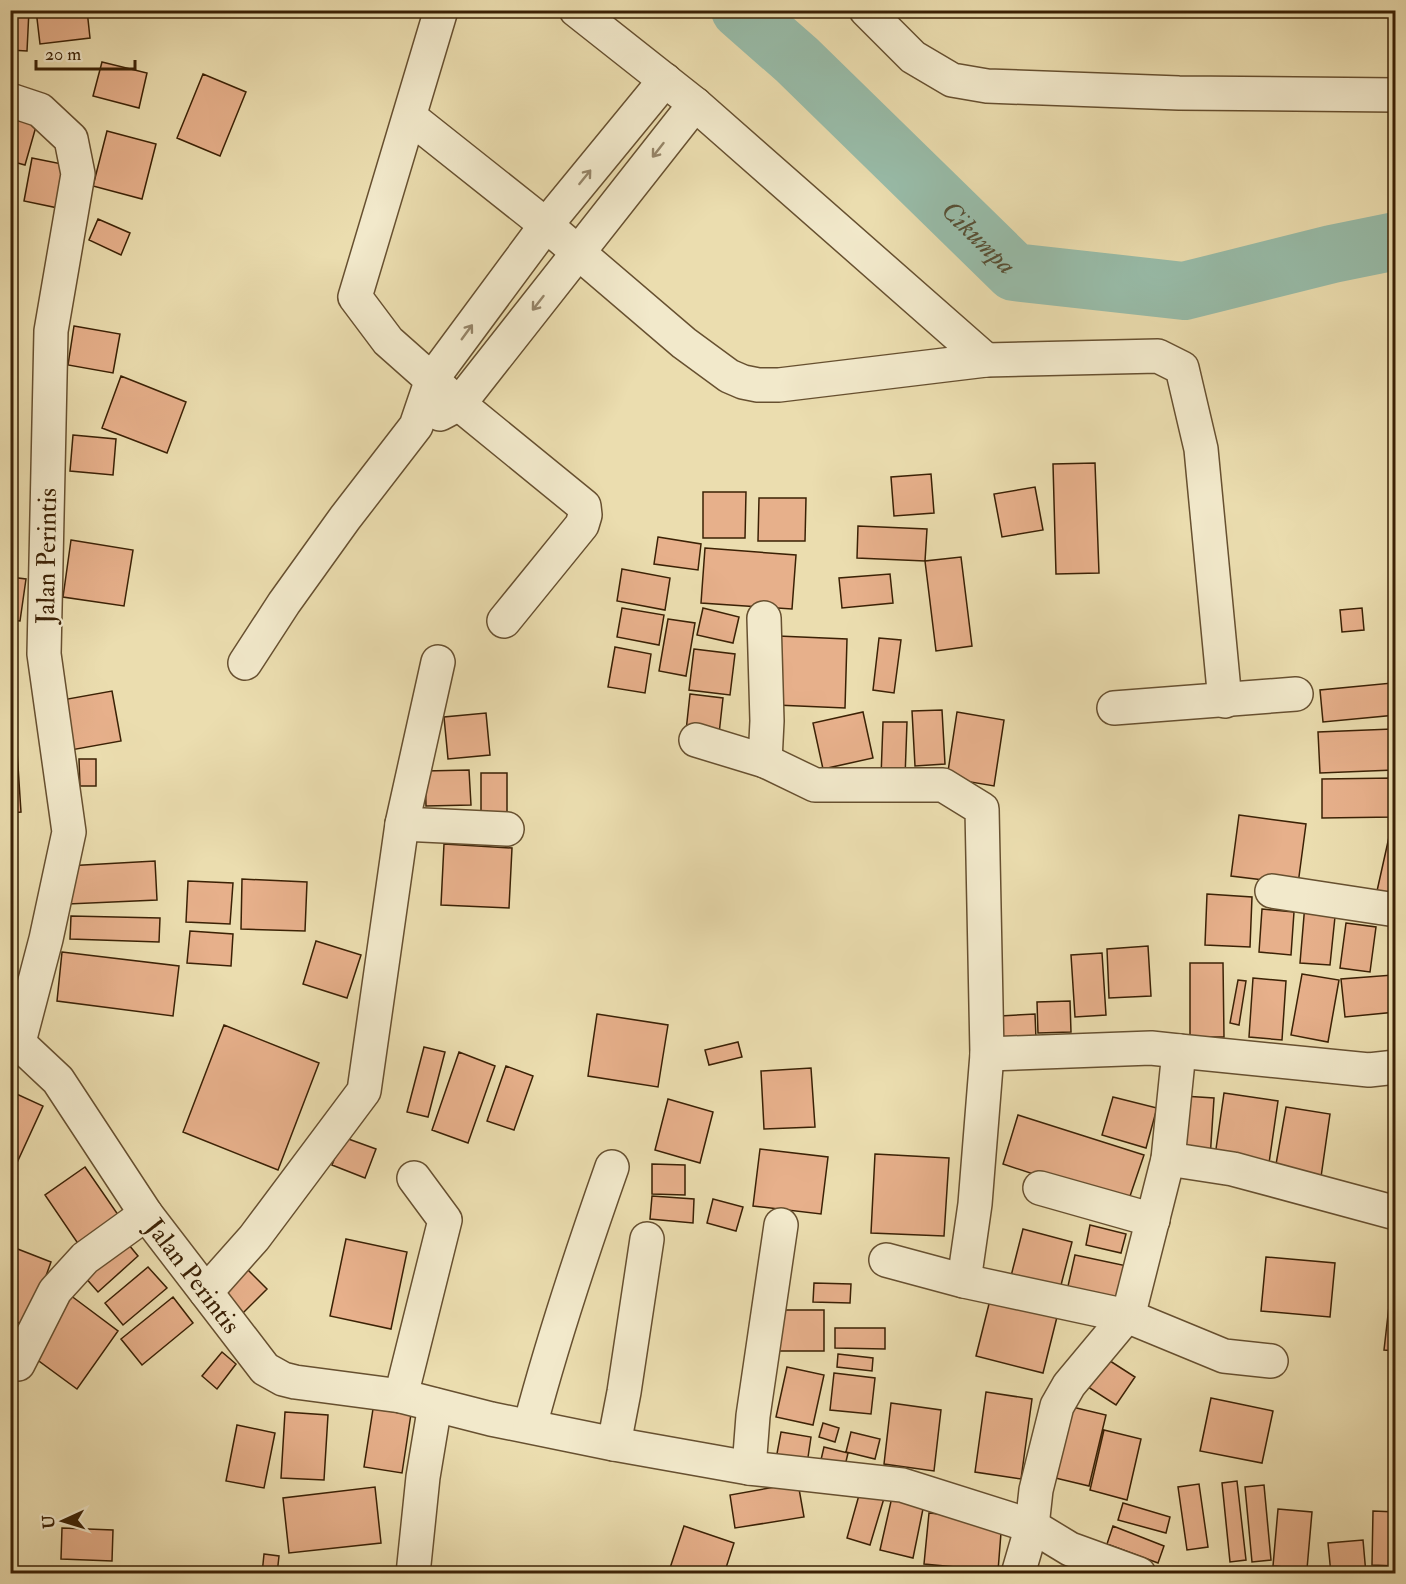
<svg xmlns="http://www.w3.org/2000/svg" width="1406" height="1584" viewBox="0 0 1406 1584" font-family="'IM FELL Double Pica',serif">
<rect width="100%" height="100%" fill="#ebddaf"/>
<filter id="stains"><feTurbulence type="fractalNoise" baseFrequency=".00333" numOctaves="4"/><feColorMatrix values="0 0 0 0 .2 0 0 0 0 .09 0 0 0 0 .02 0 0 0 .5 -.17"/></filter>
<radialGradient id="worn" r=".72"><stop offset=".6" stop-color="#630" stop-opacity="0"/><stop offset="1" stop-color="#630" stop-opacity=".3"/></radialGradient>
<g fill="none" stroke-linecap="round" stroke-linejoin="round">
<path stroke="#98bca9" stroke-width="58" id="s1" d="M740,10L797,60L1014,272L1184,291L1332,254L1396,241"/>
</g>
<path fill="#e7b08b" stroke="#3b2105" stroke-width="1.5" d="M10,10H29L27,51L10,50Z
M36,10H87L90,38L40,44Z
M102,62L147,73L139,108L93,96Z
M203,74L246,92L220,156L177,138Z
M15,117L37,123L25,165L10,161V135Z
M107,131L156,144L142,199L93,186Z
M32,158L67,165L58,208L24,201Z
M98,219L130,233L121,255L89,240Z
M74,326L120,334L113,373L68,365Z
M121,376L186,402L167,453L102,428Z
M73,435L116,439L113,475L70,471Z
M1095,463L1099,573L1056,574L1053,464Z
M931,474L934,513L894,516L891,477Z
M1035,487L1043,530L1002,537L994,494Z
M703,492H746L745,538H703Z
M759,498H806L805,541H758Z
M858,526L927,529L925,561L857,558Z
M658,537L701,544L698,570L654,564Z
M71,540L133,550L124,606L63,597Z
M705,548L796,555L792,609L701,603Z
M961,557L972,646L936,651L925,561Z
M622,569L670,578L665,610L617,601Z
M890,574L893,603L842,608L839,578Z
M10,577L26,579L20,621L10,620Z
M622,608L664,615L659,645L617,637Z
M703,608L739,617L733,643L697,635Z
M1362,608L1364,630L1342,632L1340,610Z
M668,619L695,623L686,676L659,671Z
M778,636L847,639L845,708L776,705Z
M879,638L901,640L894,693L873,690Z
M615,647L651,654L645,693L608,687Z
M694,649L735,654L730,695L689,690Z
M1392,683L1396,715L1323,722L1320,690Z
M112,691L121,741L71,750L62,700Z
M690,694L723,698L719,734L686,731Z
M942,710L945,764L915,766L912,711Z
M863,712L873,758L823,769L813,723Z
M957,712L1004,720L994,786L947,778Z
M486,713L490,755L448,759L444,717Z
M883,722H907L905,778L881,777Z
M1392,729L1394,770L1320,773L1318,732Z
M10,736H16L21,812L10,813Z
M79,759H96V786H80Z
M469,770L471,805L426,806L425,771Z
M481,773H507V814H481Z
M1395,778V817L1322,818V779Z
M1239,815L1306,824L1298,884L1231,876Z
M1389,837L1396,839V895L1377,891Z
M444,844L512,848L509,908L441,905Z
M155,861L157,900L68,904L66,866Z
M242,879L307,882L305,931L241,929Z
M188,881L233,883L230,924L186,922Z
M1207,894L1252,897L1250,947L1205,945Z
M1305,904L1336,907L1330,965L1300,963Z
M1262,909L1294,912L1291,955L1259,952Z
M71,916L160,918L159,942L70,939Z
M1346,923L1376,927L1370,972L1340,968Z
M190,931L233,934L231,966L187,963Z
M316,941L361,955L347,998L303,984Z
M1148,946L1151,996L1109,998L1107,949Z
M62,952L179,966L173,1016L57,1001Z
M1102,953L1106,1015L1075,1017L1071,955Z
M1190,963H1223L1224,1037H1190Z
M1302,974L1339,980L1328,1042L1291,1035Z
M1393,975L1396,1012L1345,1017L1341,979Z
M1253,978L1286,981L1282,1040L1249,1037Z
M1238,980L1246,981L1239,1025L1230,1023Z
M1070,1001L1071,1032L1038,1033L1037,1002Z
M597,1014L668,1025L658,1087L588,1076Z
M1035,1014L1036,1039L1002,1041L1000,1016Z
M224,1025L319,1063L278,1170L183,1132Z
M738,1042L742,1057L709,1065L705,1050Z
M424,1047L445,1052L428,1117L407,1112Z
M459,1052L495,1066L468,1143L432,1130Z
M506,1066L533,1076L514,1130L487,1121Z
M811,1068L815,1127L764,1129L761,1071Z
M10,1091L43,1106L15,1167L10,1165Z
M1224,1093L1278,1101L1268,1170L1214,1163Z
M1183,1096L1214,1098L1210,1159L1179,1157Z
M1113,1097L1157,1108L1146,1148L1102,1135Z
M668,1099L713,1112L700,1163L655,1150Z
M1286,1107L1330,1114L1321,1177L1275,1170Z
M1018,1115L1144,1155L1127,1205L1003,1164Z
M343,1137L376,1149L365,1178L332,1165Z
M760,1149L828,1157L821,1214L753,1206Z
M875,1154L949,1158L944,1236L871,1233Z
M652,1164L685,1165V1195L652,1194Z
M85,1167L121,1219L81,1248L45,1195Z
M652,1196L694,1199L693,1223L650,1219Z
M713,1199L743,1207L736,1231L707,1223Z
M1090,1225L1126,1234L1121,1253L1086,1245Z
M1023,1229L1072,1242L1059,1293L1010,1280Z
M124,1239L138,1256L98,1292L83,1275Z
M346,1239L407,1252L391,1329L330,1316Z
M10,1246L51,1262L28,1326L10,1320Z
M1075,1255L1127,1266L1118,1307L1066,1295Z
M1266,1257L1335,1263L1330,1317L1261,1311Z
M148,1267L167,1288L123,1325L105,1303Z
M246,1268L267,1289L238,1318L218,1297Z
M1393,1271H1396V1351L1384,1350Z
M814,1283L851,1284L850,1303L813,1302Z
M70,1295L118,1331L77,1389L28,1353Z
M173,1297L193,1323L142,1365L121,1339Z
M990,1300L1057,1317L1043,1373L976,1356Z
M778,1310H824V1351H779Z
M835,1328H885V1349L835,1348Z
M222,1352L236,1364L217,1389L202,1376Z
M838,1354L873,1358L872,1371L837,1367Z
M1107,1359L1135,1377L1116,1405L1088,1387Z
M787,1367L824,1375L813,1425L776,1417Z
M834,1373L875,1378L871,1414L830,1410Z
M986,1392L1032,1399L1021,1479L975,1472Z
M1211,1398L1273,1411L1262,1463L1200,1451Z
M891,1403L941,1410L934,1471L884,1464Z
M1064,1405L1106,1415L1089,1486L1047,1476Z
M373,1409L411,1414L402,1473L364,1467Z
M285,1412L328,1415L324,1480L281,1478Z
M823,1423L839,1428L835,1442L819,1437Z
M237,1425L275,1433L264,1488L226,1481Z
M1104,1430L1141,1439L1127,1500L1090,1490Z
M781,1432L811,1437L807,1464L776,1459Z
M851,1432L880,1439L875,1459L846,1452Z
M824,1447L848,1453L844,1470L820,1464Z
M1237,1481L1246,1560L1230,1562L1222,1483Z
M798,1483L804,1517L735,1528L730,1495Z
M1199,1484L1208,1547L1187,1550L1178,1487Z
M1264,1485L1271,1560L1252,1562L1245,1487Z
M375,1487L381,1543L289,1553L283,1498Z
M861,1488L885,1495L870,1545L847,1538Z
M892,1497L924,1504L913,1558L880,1550Z
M1123,1503L1170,1517L1166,1533L1118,1520Z
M1278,1509L1312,1512L1307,1569L1273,1566Z
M1373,1511L1396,1512V1566L1372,1565Z
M929,1513L1002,1520L998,1571L924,1564Z
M684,1526L734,1543L724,1574H668Z
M1113,1526L1164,1546L1158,1563L1107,1544Z
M62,1528L113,1530L112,1561L61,1559Z
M1363,1540L1366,1574H1331L1328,1543Z
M264,1554L279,1556L277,1574H262Z"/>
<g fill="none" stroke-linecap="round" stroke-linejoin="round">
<defs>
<g id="street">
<path d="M441,10L355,297L388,341L459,404L584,506L585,515L582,525L504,621"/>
<path d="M576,10L695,104L986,360"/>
<path d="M866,10L913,57L952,80L987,86L1179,93L1396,95"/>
<path d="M10,100L40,110L71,139L78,174L51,331L44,654L69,832L46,939L19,1042"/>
<path d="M410,117L546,225L684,343L729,376L743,382L758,385H779L986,360L1158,356L1182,368L1201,449L1225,701"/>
<path d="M440,414L459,404L695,104"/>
<path d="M764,618L767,721L765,761"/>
<path d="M245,663L284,603L345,518L416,426L432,379L546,225L665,80"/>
<path d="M1114,708L1296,694"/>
<path d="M696,740L765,761L815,785H943L982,809L987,1054L975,1204L964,1281"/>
<path d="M402,824L507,829"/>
<path d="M1272,891L1396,910"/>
<path id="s2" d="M10,1035L58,1080L146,1214L265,1369L283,1379L295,1382L401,1396L491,1419L614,1444L749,1468L902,1485L1032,1526L1070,1549L1139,1574"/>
<path d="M1179,1051L1369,1070L1396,1067"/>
<path d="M987,1054L1151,1048L1179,1051L1168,1159L1129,1313L1069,1385L1057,1406L1036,1490L1032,1526L1018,1574"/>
<path d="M1168,1159L1233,1169L1396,1213"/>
<path d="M1040,1188L1153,1220"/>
<path d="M886,1260L964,1281L1127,1316L1224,1356L1271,1361"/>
<path d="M206,1292L254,1238L364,1091L402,824L438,662"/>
<path d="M18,1364L55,1291L85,1258L146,1214"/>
<path d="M401,1396L445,1220L414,1178"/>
<path d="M530,1426C553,1339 582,1252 612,1167"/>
<path d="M614,1444L624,1392L647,1239"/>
<path d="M749,1468L753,1416L781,1225"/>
<path d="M413,1574L423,1477L435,1405"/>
</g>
</defs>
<use href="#street" stroke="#675030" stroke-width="36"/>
<use href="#street" stroke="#f2e9cb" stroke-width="33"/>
</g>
<defs><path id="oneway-shaft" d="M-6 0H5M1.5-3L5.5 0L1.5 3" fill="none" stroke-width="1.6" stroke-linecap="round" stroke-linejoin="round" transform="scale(1.5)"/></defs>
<g stroke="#968568">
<use href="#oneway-shaft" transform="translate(658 150) rotate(128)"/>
<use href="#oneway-shaft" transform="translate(585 177) rotate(-51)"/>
<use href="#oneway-shaft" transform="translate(538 303) rotate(128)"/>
<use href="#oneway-shaft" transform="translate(467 332) rotate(-54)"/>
</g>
<g text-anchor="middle" stroke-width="4.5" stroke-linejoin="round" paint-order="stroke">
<g font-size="26" fill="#3b2105" stroke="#f2e9cb">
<text transform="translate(46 556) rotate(-89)" y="9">Jalan Perintis</text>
<text dy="9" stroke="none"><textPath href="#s2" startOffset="304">Jalan Perintis</textPath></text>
</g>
<g font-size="27" font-style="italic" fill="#575036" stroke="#f2e9cb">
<text dy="9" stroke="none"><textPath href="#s1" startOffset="330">Cikumpa</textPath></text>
</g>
</g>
<rect width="1406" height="1584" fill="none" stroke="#ebddaf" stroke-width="36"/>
<rect x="12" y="12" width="1382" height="1560" fill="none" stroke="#3b2105" stroke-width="3"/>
<rect x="18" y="18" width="1370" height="1548" fill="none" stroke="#3b2105" stroke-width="1.5"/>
<g transform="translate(63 1521) rotate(266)" stroke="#f2e9cb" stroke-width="4.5" paint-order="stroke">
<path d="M0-4.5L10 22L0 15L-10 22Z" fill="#3b2105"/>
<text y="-9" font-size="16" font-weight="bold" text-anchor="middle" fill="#3b2105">U</text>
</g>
<path d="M36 60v9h99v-9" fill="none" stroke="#3b2105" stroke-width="3"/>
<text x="45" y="60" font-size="18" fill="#3b2105" stroke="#f2e9cb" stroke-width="4.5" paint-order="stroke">20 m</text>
<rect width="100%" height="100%" filter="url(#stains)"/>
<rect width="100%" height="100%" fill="url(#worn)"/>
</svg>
